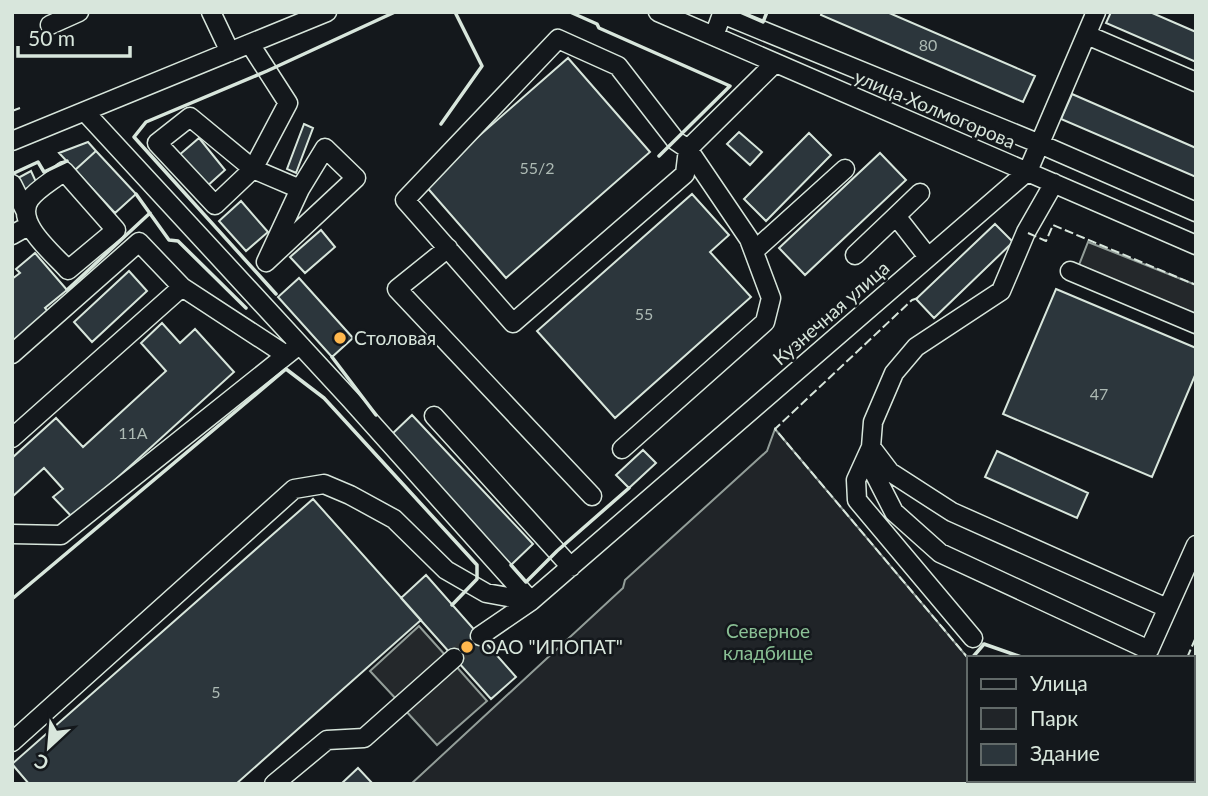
<svg xmlns="http://www.w3.org/2000/svg" width="1208" height="796" viewBox="0 0 1208 796" font-family="Lato,sans-serif">
<rect width="100%" height="100%" fill="#14181c"/>
<path fill="#202428" stroke="#939e99" stroke-width="2" d="M775,429L968,658V780H1072L1075,784H411L623,588L625,580L767,451Z"/>
<path fill="#24282b" stroke="#939e99" stroke-width="2" d="M1088,242L1196,285V318L1077,270Z
M419,626L446,656L397,700L370,671Z
M455,665L487,701L437,745L405,710Z"/>
<path fill="#2c363c" stroke="#d8e6dc" stroke-width="2" d="M822,12H887L1035,76L1023,102L821,15Z
M1111,12H1150L1196,32V62L1106,23Z
M568,58L650,152L506,278L424,184Z
M1072,94L1196,148V177L1061,119Z
M304,124L313,128L296,173L287,169Z
M739,132L762,152L750,165L727,144Z
M809,133L831,155L766,221L744,199Z
M199,138L225,170L205,188L178,156Z
M88,142L96,151L75,170L59,153Z
M96,151L136,194L115,213L75,170Z
M880,153L906,180L805,275L779,248Z
M31,171L37,184L24,190L18,178Z
M692,194L729,235L710,252L751,297L615,418L537,331Z
M241,201L268,232L246,251L219,221Z
M995,224L1013,242L934,318L916,299Z
M321,230L335,247L305,273L290,257Z
M35,253L67,290L45,308L51,315L13,347L12,279L20,273L16,269Z
M129,271L147,291L92,342L74,322Z
M299,278L353,338L332,357L278,297Z
M1056,289L1196,348V373L1152,477L1003,414Z
M162,323L180,343L195,329L234,372L73,518L53,497L63,489L44,468L12,497V458L56,418L83,447L166,371L141,343Z
M412,415L533,544L511,565L391,435Z
M643,450L656,463L629,488L616,475Z
M997,451L1088,493L1077,518L985,477Z
M313,499L421,620L236,784H29L12,764Z
M426,575L516,677L491,699L401,598Z
M358,768L373,784H341Z"/>
<g fill="none" stroke-linecap="round" stroke-linejoin="round">
<path stroke="#313739" stroke-width="18" stroke-dasharray="18 9" stroke-linecap="butt" d="M454,658L480,636"/>
<defs>
<path id="minor" d="M211,12L230,52
M658,12L1196,245
M50,25L79,12
M1087,35L1196,82
M714,36L722,14L1040,144L1196,212
M250,44L288,103L253,169L215,205L157,143L190,117L253,169L300,189L266,262L356,178L325,148L300,189
M85,112L350,399L531,601
M12,141L327,12
M64,171L116,230L68,270C54,254 13,222 30,199C38,188 54,180 64,171Z
M1054,183L1026,232L1001,291L916,347L894,373L873,422L871,447L890,472L952,512L1167,608
M12,184L25,210
M896,216L920,193
M12,235L28,226
M448,248L397,289L592,496
M754,251L845,169
M855,255L896,216L928,257
M1070,271L1196,324
M12,354L139,242L182,287L286,355
M434,416L571,567
M12,438L182,287
M871,447L856,480L857,500L973,638
M871,448L874,473L894,512L940,553L1149,650L1196,545
M622,449L765,322L771,298L749,239L688,149L676,141L618,66L558,39L405,200L513,323L685,174L688,149L775,63
M12,534L61,535L294,349
M480,636L531,601L1028,171L1096,12
M12,742L294,489L324,484L350,495L394,519L446,570L486,593L531,601
M274,784L327,740L364,738L454,658
M1097,784L1101,780"/>
</defs>
<use href="#minor" stroke="#d8e6dc" stroke-width="21"/>
<use href="#minor" stroke="#14181c" stroke-width="18"/>
<path stroke="#d8e6dc" stroke-width="2" stroke-dasharray="9 3.5" stroke-linecap="butt" d="M12,111L20,108
M1028,233L1046,241L1053,225L1196,285
M918,298L912,300L775,429L968,658
M972,658L984,644L1024,658
M1187,658L1196,637"/>
<path stroke="#d8e6dc" stroke-width="3.5" d="M570,12L597,24L599,28L730,86L659,156
M740,12L763,22L767,12
M441,124L482,66L455,12
M12,174L38,162L44,172L67,161
M136,194L169,240L178,241L246,308
M67,290L150,213
M276,294L134,137L146,122L267,71L395,12
M332,357L376,415
M511,565L526,582L557,551L629,488
M12,599L286,369L324,398L477,565V579L452,605
M972,658L984,644L1024,658
M1072,780L1075,784
M1128,784L1129,780"/>
</g>
<g fill="#ffb74d" stroke="#14181c" stroke-width="2.5">
<circle cx="340" cy="338" r="7"/>
<circle cx="467" cy="647" r="7"/>
</g>
<g text-anchor="middle" stroke-width="5" stroke-linejoin="round" paint-order="stroke">
<g font-size="16" fill="#adbab4">
<text x="928" y="51">80</text>
<text x="537" y="174">55/2</text>
<text x="644" y="320">55</text>
<text x="1099" y="400">47</text>
<text x="133" y="439">11А</text>
<text x="216" y="698">5</text>
</g>
<g font-size="19" fill="#d8e6dc" stroke="#14181c">
<text transform="translate(935 109) rotate(23)" y="7">улица Холмогорова</text>
<text transform="translate(831 313) rotate(-41)" y="7">Кузнечная улица</text>
</g>
<g font-size="19" fill="#d8e6dc" stroke="#14181c" text-anchor="start">
<text x="354" y="345">Столовая</text>
<text x="481" y="654">ОАО "ИПОПАТ"</text>
</g>
<g font-size="19" fill="#8ac095" stroke="#14181c">
<text x="768" y="638">Северное<tspan x="768" dy="22">кладбище</tspan></text>
</g>
</g>
<rect width="1208" height="796" fill="none" stroke="#d8e6dc" stroke-width="28"/>
<rect x="967" y="656" width="228" height="126" fill="#14181c" stroke="#626a69" stroke-width="2"/>
<rect x="981" y="679" width="35" height="10" fill="#14181c" stroke="#626a69" stroke-width="2"/>
<text x="1030" y="691" font-size="21" fill="#d8e6dc">Улица</text>
<rect x="981" y="708" width="35" height="21" fill="#202428" stroke="#626a69" stroke-width="2"/>
<text x="1030" y="726" font-size="21" fill="#d8e6dc">Парк</text>
<rect x="981" y="744" width="35" height="21" fill="#2c363c" stroke="#626a69" stroke-width="2"/>
<text x="1030" y="761" font-size="21" fill="#d8e6dc">Здание</text>
<g transform="translate(49 747) rotate(206)" stroke="#14181c" stroke-width="5" paint-order="stroke">
<path d="M0-5L12 26L0 18L-12 26Z" fill="#d8e6dc"/>
<text y="-10" font-size="19" font-weight="bold" text-anchor="middle" fill="#d8e6dc">С</text>
</g>
<path d="M18 46v10h112v-10" fill="none" stroke="#d8e6dc" stroke-width="3.5"/>
<text x="28" y="46" font-size="21" fill="#d8e6dc" stroke="#14181c" stroke-width="5" paint-order="stroke">50 m</text>
</svg>
